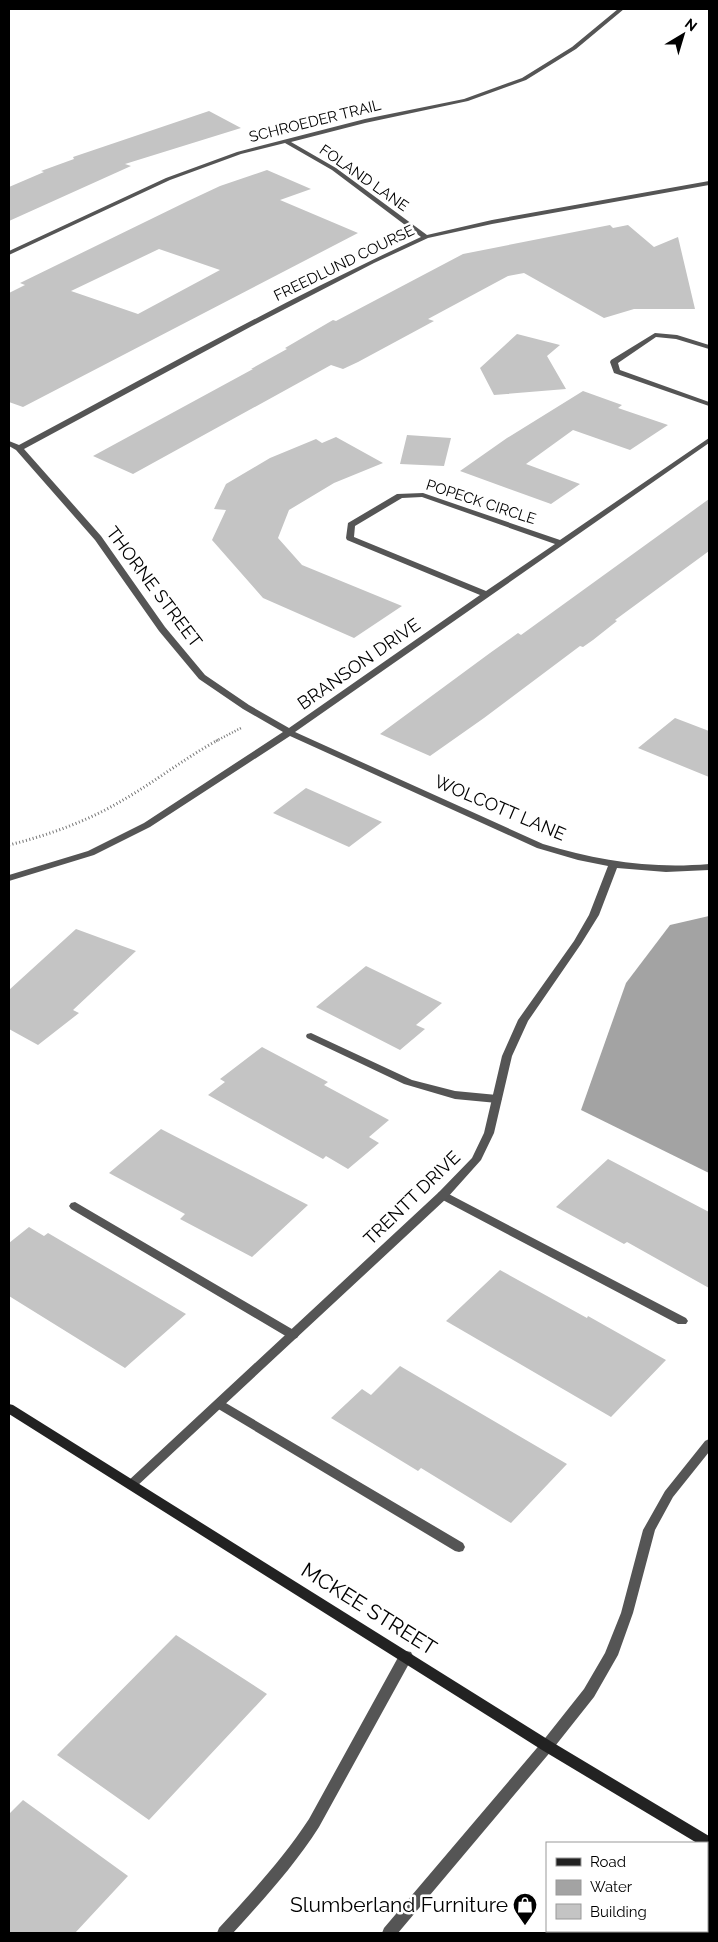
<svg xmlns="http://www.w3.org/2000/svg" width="718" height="1942" viewBox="0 0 718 1942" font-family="Raleway,sans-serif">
<rect width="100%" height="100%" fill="#fff"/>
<path fill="#a3a3a3" d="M709,916V1173L581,1110L626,983L670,925Z"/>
<path fill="#c4c4c4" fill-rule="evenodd" d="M209,111L241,128L125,164L131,166L9,221V187L44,172L41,171L74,159L73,157Z
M267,170L311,189L280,200L358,233L23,407L9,402V293L25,285L20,283L188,201L220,186ZM159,249L220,270L138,314L71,291Z
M610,225L613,228L628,225L654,247L678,237L695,309H634L604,318L524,273L508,276L428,319L434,321L358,362L343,369L331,365L133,474L93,456L253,369H251L287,349L285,348L333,320L336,321L463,254Z
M517,334L560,345L547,356L566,389L494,395L480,368Z
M583,391L622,405L618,408L668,425L630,450L573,430L526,464L580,484L551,504L460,471L507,438Z
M407,435L451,438L444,466L400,464Z
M336,437L383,463L334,483L289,510L278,538L302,565L402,606L354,638L263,598L212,540L226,510L214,509L226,484L270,458L316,439L322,443Z
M709,499V551L615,620L617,621L593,640L583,647L580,646L484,718L430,756L380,734L490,653L518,633L521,635Z
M675,718L709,731V777L638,748Z
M306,788L382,822L349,847L273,813Z
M76,929L136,951L73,1010L79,1013L38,1045L9,1029V990Z
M366,966L442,1003L416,1025L425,1029L400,1050L316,1007Z
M262,1047L328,1082L324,1085L389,1120L369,1137L379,1143L348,1169L326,1156L323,1159L208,1095L225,1082L220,1079Z
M161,1129L279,1190L308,1205L252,1257L180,1219L185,1214L109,1173Z
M608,1159L709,1212V1288L627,1242L624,1244L556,1207Z
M29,1227L44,1236L48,1233L186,1314L125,1368L9,1296V1243Z
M500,1270L587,1318L588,1316L666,1360L611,1417L446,1321Z
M400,1366L567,1464L511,1523L421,1468L418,1471L331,1418L362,1389L371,1395Z
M176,1635L267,1694L149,1820L57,1755Z
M23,1800L128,1876L75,1933H9V1814Z"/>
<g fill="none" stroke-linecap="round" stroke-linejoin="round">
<path stroke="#777" stroke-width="2.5" stroke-dasharray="1 2" stroke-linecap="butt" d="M216,741L241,728"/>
<path stroke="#777" stroke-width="3" stroke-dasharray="1 2.5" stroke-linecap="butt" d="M9,845C49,835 88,821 123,800C156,781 185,758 218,740"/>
<path fill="#555" fill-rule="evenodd" d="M311,1033L412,1080L455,1091L497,1095L502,1099L497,1103L455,1099L404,1084L307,1038L306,1036L307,1034Z
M443,1191L686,1318L688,1321L686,1324H678L439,1198L437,1195L439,1192Z
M75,1202L297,1332L299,1335L297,1338L293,1339L289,1338L71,1209L69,1206L71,1203Z
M219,1399L463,1543L465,1547L463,1551L459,1552L455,1551L215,1407L213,1404L215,1401Z
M709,1439V1452L673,1497L655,1530L633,1613L618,1655L594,1697L552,1750L398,1933H382L384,1928L542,1742L584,1689L605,1653L621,1613L643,1530L665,1491L705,1441Z"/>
<path fill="#555" fill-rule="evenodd" d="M618,9H624L576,49L526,80L468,101L365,123L291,142L336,168L427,235L492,220L709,181V185L492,224L428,238L374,263L252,326L24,449L101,536L165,627L205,675L249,705L289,728L480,595L347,540L346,538L348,523L397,494L423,493L560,540L709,438V443L295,732L543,844C598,861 652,869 709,864V870L666,872L617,868L599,915L581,944L528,1021L512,1056L494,1133L481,1160L447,1198L136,1487L132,1489L128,1487L126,1484L128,1481L439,1192L472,1158L484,1133L502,1056L518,1020L574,941L589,915L608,866L578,860L537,848L290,736L150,827L94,855L9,881V875L88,851L144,823L283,732L243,709L199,679L159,631L95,540L16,450L9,446V441L19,445C152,374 284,300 421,237L332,170L285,143L241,154L170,180L11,254L9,255V251L166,178L237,152L365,119L464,99L522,78L572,47ZM422,497L555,544L486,591L354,537L355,526L402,498Z
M655,333L677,335L709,345V349L676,339L656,337L618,363L620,370L709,402V406L614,373L610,362L611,360Z
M406,1651L411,1652L413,1656L411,1660L319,1827C294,1866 264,1899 233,1933H217L219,1928C251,1893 283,1859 309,1819L401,1652Z"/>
<path fill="#222" fill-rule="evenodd" d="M9,1404L13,1405L552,1742L709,1836V1849L707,1848V1843H697L542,1750L9,1414Z"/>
</g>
<defs>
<symbol id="shop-pin" viewBox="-11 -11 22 30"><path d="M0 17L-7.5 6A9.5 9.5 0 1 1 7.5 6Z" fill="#000" stroke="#fff"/><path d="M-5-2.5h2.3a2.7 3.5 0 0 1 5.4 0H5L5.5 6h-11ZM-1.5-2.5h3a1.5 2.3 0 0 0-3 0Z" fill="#fff"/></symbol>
</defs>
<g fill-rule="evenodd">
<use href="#shop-pin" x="511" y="1891" width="28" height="38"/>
</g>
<g text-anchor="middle" stroke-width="5" stroke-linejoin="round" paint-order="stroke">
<g font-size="15" fill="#000" stroke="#fff">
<text transform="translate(315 121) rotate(-14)" y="5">SCHROEDER TRAIL</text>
<text transform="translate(364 178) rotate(35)" y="5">FOLAND LANE</text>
<text transform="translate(344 263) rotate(-26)" y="5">FREEDLUND COURSE</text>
<text transform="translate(481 502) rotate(18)" y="5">POPECK CIRCLE</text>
</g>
<g font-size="18" fill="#000" stroke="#fff">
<text transform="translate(154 587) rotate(53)" y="6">THORNE STREET</text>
<text transform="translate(359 664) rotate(-35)" y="6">BRANSON DRIVE</text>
<text transform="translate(500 808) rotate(23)" y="6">WOLCOTT LANE</text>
<text transform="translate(412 1198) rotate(-44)" y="6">TRENTT DRIVE</text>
</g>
<g font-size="21" fill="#000" stroke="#fff">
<text transform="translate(369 1609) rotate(32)" y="7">MCKEE STREET</text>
</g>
<g font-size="21" fill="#000" stroke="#fff" text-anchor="end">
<text x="508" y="1912">Slumberland Furniture</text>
</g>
</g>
<rect width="718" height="1942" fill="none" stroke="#000000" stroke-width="20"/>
<rect x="546" y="1842" width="162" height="90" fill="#ffffff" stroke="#999999"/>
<rect x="556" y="1858" width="25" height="8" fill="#222222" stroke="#999999"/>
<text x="590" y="1867" font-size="15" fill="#000000">Road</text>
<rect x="556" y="1880" width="25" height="15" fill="#a3a3a3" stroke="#999999"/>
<text x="590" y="1892" font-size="15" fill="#000000">Water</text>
<rect x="556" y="1904" width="25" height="15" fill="#c4c4c4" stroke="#999999"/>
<text x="590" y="1917" font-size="15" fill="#000000">Building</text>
<g transform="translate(683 35) rotate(38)" stroke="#ffffff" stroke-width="4" paint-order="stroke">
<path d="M0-4L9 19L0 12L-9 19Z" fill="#000000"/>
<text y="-8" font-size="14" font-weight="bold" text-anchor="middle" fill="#000000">N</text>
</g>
</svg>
